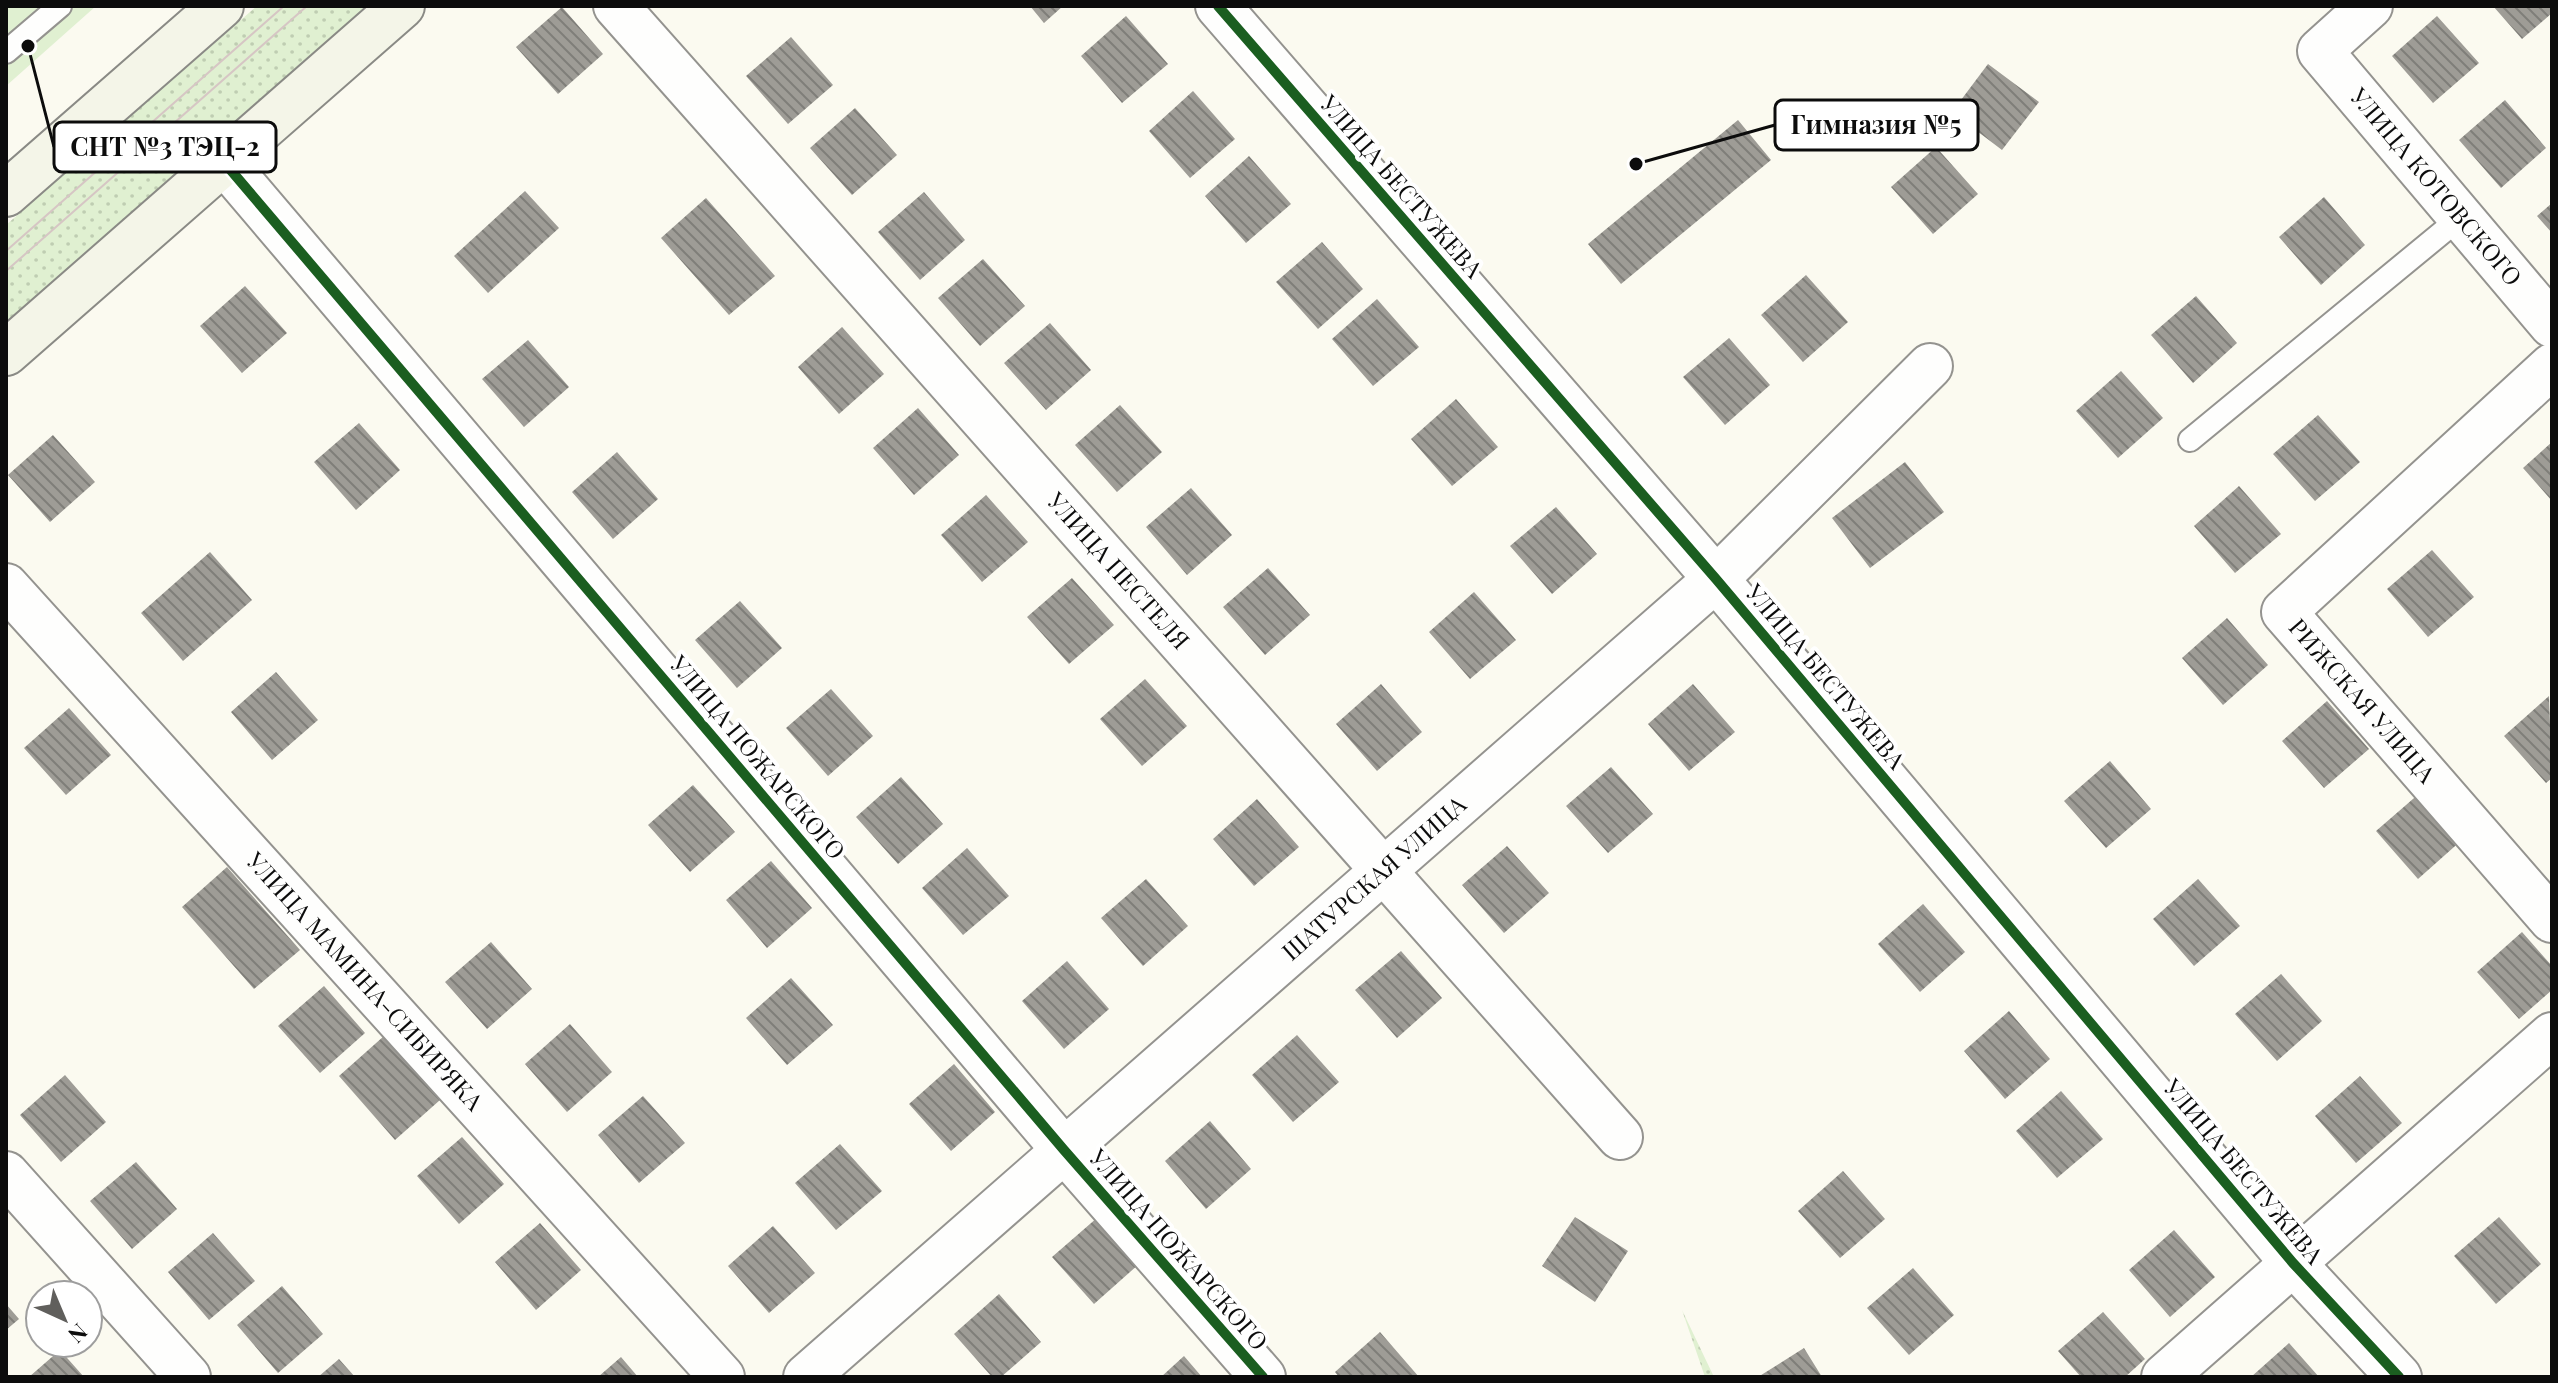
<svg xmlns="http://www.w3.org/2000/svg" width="2558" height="1383" viewBox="0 0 2558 1383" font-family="'Playfair Display',serif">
<defs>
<pattern id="grass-dots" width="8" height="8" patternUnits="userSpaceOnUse" patternTransform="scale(2)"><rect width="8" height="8" fill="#e0f0d1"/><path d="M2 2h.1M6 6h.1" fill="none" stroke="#bfcdb2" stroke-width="1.8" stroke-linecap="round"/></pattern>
<pattern id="building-back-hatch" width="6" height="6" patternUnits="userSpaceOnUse" patternTransform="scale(2)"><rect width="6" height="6" fill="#9e9c96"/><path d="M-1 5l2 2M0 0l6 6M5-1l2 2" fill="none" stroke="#7f7e79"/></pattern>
</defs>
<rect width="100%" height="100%" fill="#fbfaf0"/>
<path fill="url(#grass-dots)" d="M257,6H380L6,333V225Z
M1682,1310L1714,1377H1705Z"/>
<path fill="#e0f0d1" d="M6,6H96L6,86Z"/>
<path fill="url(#building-back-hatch)" d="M1030,6H1063L1044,23Z
M2493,6H2552V13L2522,39Z
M562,7L603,54L558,94L516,47Z
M1126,16L1168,64L1122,103L1081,56Z
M2437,16L2479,63L2433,103L2392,56Z
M791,37L833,85L788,124L746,76Z
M1988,64L2039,102L2002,150L1952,112Z
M1193,91L1235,139L1190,178L1149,131Z
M2505,100L2546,148L2501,188L2459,140Z
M855,108L897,155L852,195L810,148Z
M1738,120L1771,160L1621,284L1588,244Z
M1936,147L1978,194L1933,234L1891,187Z
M1249,156L1291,204L1246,243L1205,196Z
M525,191L559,228L488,293L454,256Z
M924,192L965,240L920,280L878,232Z
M2324,197L2365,245L2321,285L2279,237Z
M706,198L775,276L729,315L661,238Z
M2552,203V233L2537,216Z
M1322,242L1363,289L1318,329L1276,282Z
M983,259L1025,306L980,346L938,298Z
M1806,275L1848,322L1803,362L1761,315Z
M245,286L287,333L242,373L200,326Z
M2196,296L2237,343L2193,383L2151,335Z
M1377,299L1419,347L1373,386L1332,339Z
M1050,323L1091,370L1046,410L1004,363Z
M842,327L884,374L839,414L798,367Z
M1729,338L1770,385L1725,425L1683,377Z
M528,340L569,387L524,427L482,379Z
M2121,371L2163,418L2118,458L2076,411Z
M1456,399L1498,447L1452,486L1411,439Z
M1120,405L1162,452L1117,492L1075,445Z
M918,408L959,455L914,495L873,448Z
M2318,415L2360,462L2315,501L2273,454Z
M359,423L400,470L356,510L314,462Z
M53,435L95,482L50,522L8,475Z
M2552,442V501L2523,468Z
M617,452L658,499L613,539L572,492Z
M1905,462L1944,512L1870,568L1832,518Z
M2239,486L2281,534L2235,573L2194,526Z
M1191,488L1232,535L1187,575L1146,527Z
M986,495L1028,542L982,582L941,535Z
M1556,507L1597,554L1552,594L1510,546Z
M2432,550L2474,597L2428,637L2387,589Z
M210,552L252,600L183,661L141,613Z
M1268,568L1310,615L1265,655L1223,607Z
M1072,578L1114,625L1069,664L1027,617Z
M1474,592L1516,640L1470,679L1429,632Z
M740,601L782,648L737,688L695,640Z
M2227,618L2268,665L2223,705L2182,658Z
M276,672L318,720L272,760L231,712Z
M1145,679L1187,726L1142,766L1100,719Z
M1381,684L1422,732L1377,771L1336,724Z
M1693,684L1735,732L1689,771L1648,724Z
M831,689L873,736L828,776L786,728Z
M2549,696L2552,778L2546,783L2504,736Z
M2327,701L2369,749L2324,788L2282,741Z
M69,708L111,755L66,795L24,748Z
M2110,761L2151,809L2106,848L2064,801Z
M1611,767L1653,814L1608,853L1566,806Z
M901,777L943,824L898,864L856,817Z
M693,785L735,832L690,872L648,825Z
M2421,792L2463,839L2418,879L2376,831Z
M1257,799L1299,847L1254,886L1213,839Z
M1507,846L1549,893L1504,933L1462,885Z
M967,848L1009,896L963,935L922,888Z
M771,861L812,908L767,948L726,900Z
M227,867L300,950L254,989L182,907Z
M1146,879L1188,926L1143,966L1101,918Z
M2198,879L2240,926L2194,966L2153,919Z
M1923,904L1965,952L1920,992L1878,944Z
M2522,932L2552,966V990L2519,1019L2477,972Z
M491,942L532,989L487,1029L445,982Z
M1401,951L1442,998L1397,1038L1355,990Z
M1067,961L1109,1009L1064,1049L1022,1001Z
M2281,974L2322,1021L2277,1061L2235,1014Z
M791,978L833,1025L787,1065L746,1018Z
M324,986L365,1033L320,1073L278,1026Z
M2009,1011L2050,1059L2005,1099L1964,1051Z
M570,1024L612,1072L567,1112L525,1064Z
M1297,1035L1339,1082L1293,1122L1252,1075Z
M384,1036L440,1100L395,1140L339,1076Z
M954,1064L995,1112L951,1151L909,1104Z
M65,1075L106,1122L61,1162L20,1115Z
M2360,1076L2402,1123L2356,1163L2315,1116Z
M2061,1091L2103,1139L2057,1178L2016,1131Z
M643,1096L685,1143L639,1183L598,1135Z
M1210,1121L1251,1169L1206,1209L1165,1161Z
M462,1137L504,1184L459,1224L417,1176Z
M840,1144L882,1191L836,1230L795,1183Z
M136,1162L177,1209L132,1249L90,1201Z
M1843,1171L1885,1219L1840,1258L1798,1211Z
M1098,1217L1139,1264L1094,1304L1052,1257Z
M1575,1217L1628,1251L1595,1302L1542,1266Z
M2499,1217L2541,1264L2496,1304L2454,1256Z
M540,1223L581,1270L536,1310L495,1262Z
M773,1226L815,1273L769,1313L728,1266Z
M2174,1230L2215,1277L2170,1317L2129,1270Z
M213,1233L255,1281L209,1320L168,1272Z
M1913,1268L1954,1315L1909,1355L1867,1308Z
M282,1286L323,1334L278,1373L237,1325Z
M999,1294L1041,1342L1001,1377H992L954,1334Z
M6,1304L19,1319L6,1330Z
M2103,1312L2145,1359L2125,1377H2081L2058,1351Z
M1380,1332L1419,1377H1339L1335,1372Z
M2289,1343L2319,1377H2251Z
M1804,1348L1822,1377H1758Z
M60,1350L84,1377H29Z
M1184,1356L1202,1377H1161Z
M621,1357L638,1377H598Z
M339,1359L355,1377H318Z"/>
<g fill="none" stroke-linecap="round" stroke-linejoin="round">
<defs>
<path id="service" d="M6,52L60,6
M2190,440L2461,217"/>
<g id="minor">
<path id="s1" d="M616,6L1620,1137"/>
<path d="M1218,6L1716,579L2293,1263L2399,1377"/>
<path id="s2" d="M2370,6L2320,51L2552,325"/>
<path d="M223,161L1064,1150L1263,1377"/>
<path id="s3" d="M2552,366L2284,612L2552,920"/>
<path id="s4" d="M6,586L722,1377"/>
<path d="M6,1174L188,1377"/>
<path id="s5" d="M806,1377L1716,579L1930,366"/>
<path d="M2164,1377L2552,1035"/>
</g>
<path id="secondary" d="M6,194L221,6
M6,353L402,6"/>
</defs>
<use href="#service" stroke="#94938f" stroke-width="26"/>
<use href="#minor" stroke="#94938f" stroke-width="48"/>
<use href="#secondary" stroke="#8a8a85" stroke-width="48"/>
<use href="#service" stroke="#fefefd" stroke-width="22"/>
<use href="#minor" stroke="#fefefd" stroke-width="44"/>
<use href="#secondary" stroke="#f4f5e8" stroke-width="44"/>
<path stroke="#d6c6c4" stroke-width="2" d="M6,251L284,6
M6,271L307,6"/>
<defs>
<path id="cycleway" d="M1218,6L1716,579L2293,1263L2399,1377
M223,161L1064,1150L1263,1377"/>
</defs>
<use href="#cycleway" stroke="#fff" stroke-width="15"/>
<use href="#cycleway" stroke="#1b5e20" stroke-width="10"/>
</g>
<g text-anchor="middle" stroke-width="8" stroke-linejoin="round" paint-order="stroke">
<g font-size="24" fill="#0c0c0c" stroke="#fff">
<text transform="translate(1401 187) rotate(49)" y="8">УЛИЦА БЕСТУЖЕВА</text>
<text dy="8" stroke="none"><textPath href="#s2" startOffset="246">УЛИЦА КОТОВСКОГО</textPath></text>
<text dy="8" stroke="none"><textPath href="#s1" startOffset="756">УЛИЦА ПЕСТЕЛЯ</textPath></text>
<text transform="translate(1825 677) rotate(50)" y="8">УЛИЦА БЕСТУЖЕВА</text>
<text dy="8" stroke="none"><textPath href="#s3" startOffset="482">РИЖСКАЯ УЛИЦА</textPath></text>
<text transform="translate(757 758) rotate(50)" y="8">УЛИЦА ПОЖАРСКОГО</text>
<text dy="8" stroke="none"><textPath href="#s5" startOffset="756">ШАТУРСКАЯ УЛИЦА</textPath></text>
<text dy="8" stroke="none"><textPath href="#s4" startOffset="534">УЛИЦА МАМИНА-СИБИРЯКА</textPath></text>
<text transform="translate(2243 1172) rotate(50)" y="8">УЛИЦА БЕСТУЖЕВА</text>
<text transform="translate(1178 1250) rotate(49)" y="8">УЛИЦА ПОЖАРСКОГО</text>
</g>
</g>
<path fill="none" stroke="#0c0c0c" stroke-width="3" d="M1636 164L1775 125M28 46L54 147"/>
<g fill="#0c0c0c" stroke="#fff" stroke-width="3">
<circle cx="1636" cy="164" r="8"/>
<circle cx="28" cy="46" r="8"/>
</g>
<g fill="#fff" stroke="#0c0c0c" stroke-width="3">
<rect x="1775" y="100" width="203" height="50" rx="8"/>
<rect x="54" y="122" width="222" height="50" rx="8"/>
</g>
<g font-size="26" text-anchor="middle" font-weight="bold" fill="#0c0c0c">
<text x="1876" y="134">Гимназия №5</text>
<text x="165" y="156">СНТ №3 ТЭЦ-2</text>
</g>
<rect width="2558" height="1383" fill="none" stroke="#0c0c0c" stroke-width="16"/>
<g transform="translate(64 1319) rotate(136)"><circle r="38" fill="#ffffff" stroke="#9e9e9e" stroke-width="2"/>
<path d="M0-6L14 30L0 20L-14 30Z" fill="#605f5c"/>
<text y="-12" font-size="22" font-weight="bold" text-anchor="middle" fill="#0c0c0c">N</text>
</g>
</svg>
